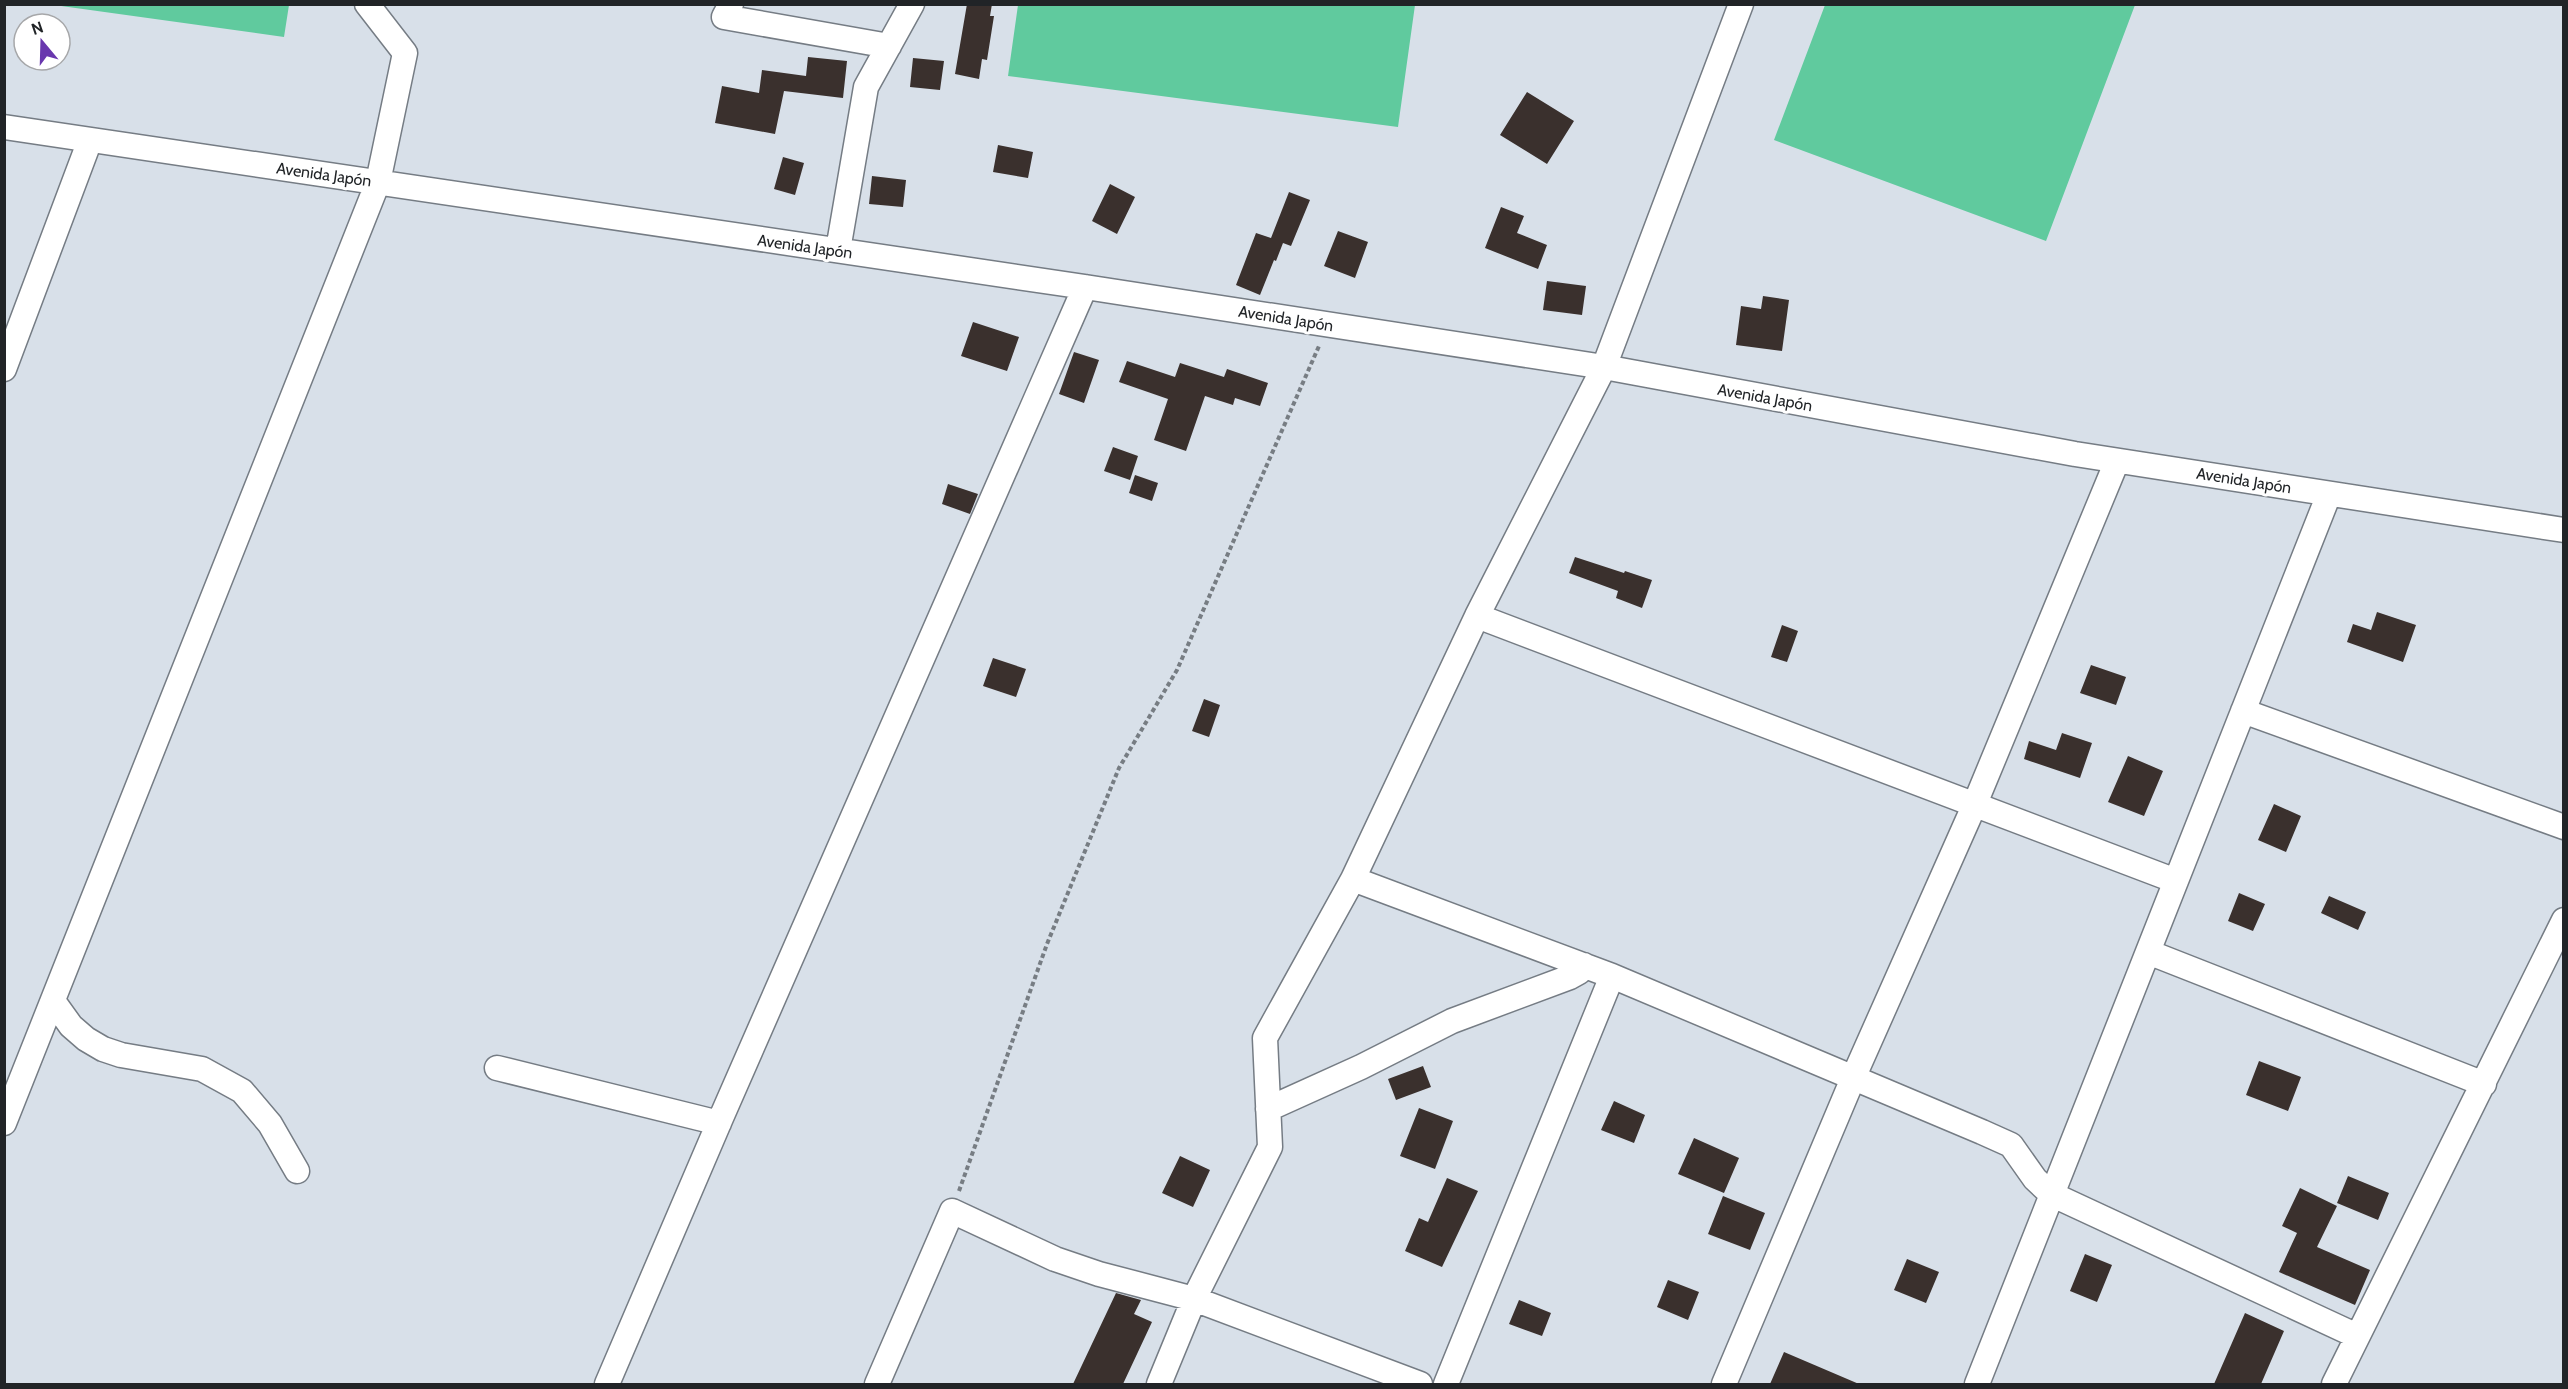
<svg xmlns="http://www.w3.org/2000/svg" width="2568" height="1389" viewBox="0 0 2568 1389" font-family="Cabin,sans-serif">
<rect width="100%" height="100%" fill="#d8e0e9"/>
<path fill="#60ca9e" d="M54,5L289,4V5L284,37Z
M1018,5H1415L1398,127L1008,76Z
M1825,5H2135L2046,241L1774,140Z"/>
<path fill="#3a302d" d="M967,4H992L990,16H994L987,60L982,59L979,79L955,74Z
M808,57L847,61L843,98L784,91L775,134L715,123L722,86L759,93L762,70L806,76Z
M913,58L944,61L940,90L910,87Z
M1527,92L1574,121L1547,164L1500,135Z
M998,145L1033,152L1028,178L993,172Z
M783,157L804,163L795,195L774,189Z
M872,176L906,180L903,207L869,204Z
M1110,184L1135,197L1117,234L1092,221Z
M1289,192L1310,200L1291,246L1283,243L1276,261L1274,260L1260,295L1236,285L1256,233L1271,238Z
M1501,207L1524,216L1517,233L1547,245L1538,269L1485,248Z
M1338,231L1368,242L1355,278L1324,266Z
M1547,281L1586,286L1582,315L1543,310Z
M1763,296L1789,300L1782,351L1736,345L1741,306L1761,309Z
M973,322L1019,337L1007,371L961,356Z
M1074,352L1099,360L1084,403L1059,394Z
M1127,361L1175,377L1180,363L1224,377L1227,369L1268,383L1260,406L1235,398L1233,405L1205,396L1186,451L1154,440L1168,399L1119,382Z
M1113,447L1138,456L1130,480L1104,471Z
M1135,475L1158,483L1152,501L1129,493Z
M948,484L978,494L970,514L942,504Z
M1575,557L1624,573L1625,571L1652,580L1642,608L1616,598L1618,591L1569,573Z
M2377,612L2416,625L2403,662L2347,642L2353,624L2371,630Z
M1782,625L1798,631L1787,662L1771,657Z
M993,658L1026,669L1016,697L983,686Z
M2091,665L2126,677L2116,705L2080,693Z
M1204,699L1220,705L1209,737L1192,731Z
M2062,733L2092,743L2080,778L2024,759L2029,741L2056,750Z
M2128,756L2163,771L2144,816L2108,802Z
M2274,804L2301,816L2286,852L2258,840Z
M2239,893L2265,904L2253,931L2228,921Z
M2329,896L2366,912L2358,930L2321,913Z
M2259,1061L2301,1077L2288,1111L2246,1095Z
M1423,1066L1431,1087L1396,1100L1388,1079Z
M1614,1101L1645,1115L1634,1143L1601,1130Z
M1419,1108L1453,1121L1435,1169L1400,1156Z
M1694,1138L1739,1158L1724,1193L1678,1174Z
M1180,1156L1210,1170L1193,1207L1162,1193Z
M2348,1176L2389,1193L2378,1220L2337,1203Z
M1447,1178L1478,1191L1442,1267L1405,1251L1419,1218L1428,1222Z
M2300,1188L2337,1206L2317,1247L2370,1270L2355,1305L2279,1272L2297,1233L2282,1226Z
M1723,1196L1765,1213L1750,1250L1708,1234Z
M2085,1254L2112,1265L2097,1302L2070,1291Z
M1907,1259L1939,1272L1926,1303L1894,1290Z
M1668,1280L1699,1292L1688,1320L1657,1307Z
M1116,1293L1141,1300L1134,1314L1152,1322L1123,1384H1073Z
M1519,1300L1551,1313L1542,1336L1509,1324Z
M2245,1313L2284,1331L2261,1384H2214Z
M1784,1352L1859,1384H1770Z"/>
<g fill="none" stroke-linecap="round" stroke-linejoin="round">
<defs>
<path id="minor" d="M731,4L724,17L889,46
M4,127L1085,287L1604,367L2075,454L2564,530
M838,250L866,87L912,4
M4,369L90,140
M1477,616L2176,881
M2243,711L2564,827
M1353,879L1612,976L1982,1132L2011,1145L2035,1179L2051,1194L2357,1336
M2148,952L2484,1084
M53,1001L71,1026L86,1039L103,1049L121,1055L202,1069L242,1091L270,1124L297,1171
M497,1068L719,1123
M1268,1109L1361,1067L1452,1021L1570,977L1579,972L1584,965
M4,1123L378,182L405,53L367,4
M607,1384L721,1118L1085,287
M877,1384L952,1211L1055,1259L1099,1274L1194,1299L1420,1384
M1159,1384L1194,1299L1270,1147L1265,1038L1353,879L1477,616L1604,367L1741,4
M1446,1384L1612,976
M1724,1384L1854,1076L1974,806L2117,461
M1977,1384L2329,494
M2334,1384L2564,920"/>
</defs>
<use href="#minor" stroke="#757c84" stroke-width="27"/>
<path stroke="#777d83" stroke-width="4" stroke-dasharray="4.5 3" stroke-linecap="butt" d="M959,1191L1047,944L1119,768L1177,670L1319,346"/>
<use href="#minor" stroke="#fff" stroke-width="24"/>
</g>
<g text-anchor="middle" stroke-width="6" stroke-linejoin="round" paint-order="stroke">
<g font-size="16" fill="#212427" stroke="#fff">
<text transform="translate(324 174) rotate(8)" y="6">Avenida Japón</text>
<text transform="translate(805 246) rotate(8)" y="6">Avenida Japón</text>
<text transform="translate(1286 318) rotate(9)" y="6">Avenida Japón</text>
<text transform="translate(1765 397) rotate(10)" y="6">Avenida Japón</text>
<text transform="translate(2244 480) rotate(9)" y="6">Avenida Japón</text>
</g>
</g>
<rect width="2568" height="1389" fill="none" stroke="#212427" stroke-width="12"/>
<g transform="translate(42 42) rotate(341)"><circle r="28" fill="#ffffff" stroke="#a6a7a9" stroke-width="1.5"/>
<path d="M0-4.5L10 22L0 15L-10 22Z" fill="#6937ae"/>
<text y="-9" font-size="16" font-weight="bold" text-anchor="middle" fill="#212427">N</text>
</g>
</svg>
